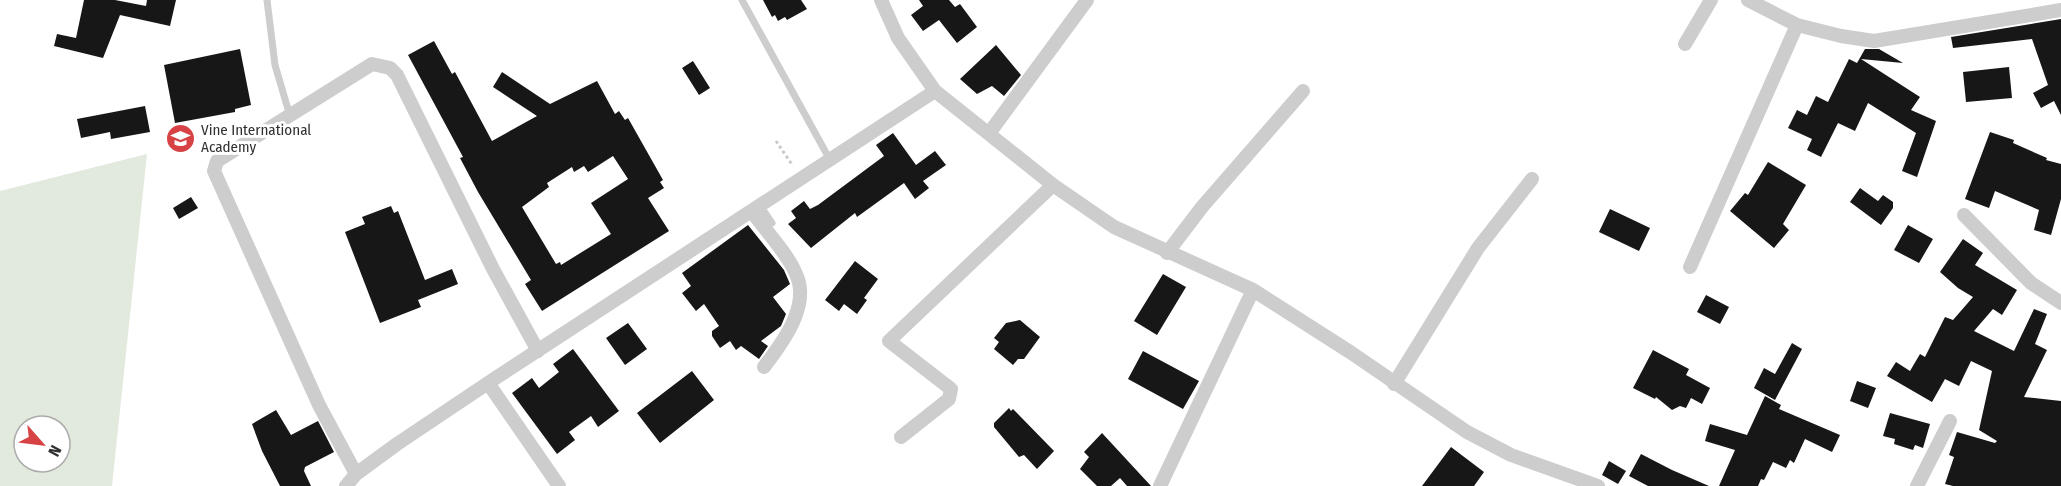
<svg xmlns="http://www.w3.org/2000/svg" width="2061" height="486" viewBox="0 0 2061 486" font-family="'Fira Sans Condensed',sans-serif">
<rect width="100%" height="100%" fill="#fff"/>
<path fill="#e2e9dd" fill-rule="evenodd" d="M147,154L112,486H0V191ZM24,426H60V462H24Z"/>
<path fill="#171717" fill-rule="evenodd" d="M84,0H115L146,6L147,0H176L170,26L120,15L103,58L54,46L57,34L76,38Z
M763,0H801L807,9L787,20L785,17L778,21L775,15L772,17Z
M919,0H949L955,7L960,4L977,27L957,43L939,20L923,31L911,15L923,6Z
M2061,19V115L2054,101L2041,108L2033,93L2048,85L2032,39L1953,48L1951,37Z
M434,41L452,74L455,72L492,141L537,116L493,87L502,72L550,104L597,81L615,114L619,111L625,120L628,118L663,180L660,182L664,188L648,198L669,231L542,311L525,284L531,280L478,192L460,158L463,157L408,55ZM613,156L628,179L591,203L611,234L561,265L560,262L556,264L522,207L549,187L547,183L572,167L574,172L584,166L588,172Z
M996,45L1021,75L1004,96L992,86L977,94L960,79Z
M240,49L251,105L235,109V112L175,123L164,65Z
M1865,49H1879L1903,63L1861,59L1920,97L1911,110L1936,121L1917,177L1902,171L1916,133L1868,103L1855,131L1838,123L1821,157L1807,150L1812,139L1788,128L1797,110L1807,115L1816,96L1828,102L1849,59L1857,63Z
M693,61L710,88L699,95L682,68Z
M2009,67L2012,98L1966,102L1963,72Z
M145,106L150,132L111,139L110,132L81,138L77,119Z
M1990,132L2014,140L2013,143L2047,158L2046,160L2061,164V199L2051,235L2034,230L2039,210L1995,191L1989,208L1965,199Z
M893,133L916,165L935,151L946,165L923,181L929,188L915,199L904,183L857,217L855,213L811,248L788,224L796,218L791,211L804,201L810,209L818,205L884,156L876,145Z
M1768,162L1806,185L1783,224L1789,230L1774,248L1730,211L1745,193L1748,195Z
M1860,188L1878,201L1883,195L1893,202V208L1881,225L1850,202Z
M191,197L198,208L179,219L173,208Z
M391,206L394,213L398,211L425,280L452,269L458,284L418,300L421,307L380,323L345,232L365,224L362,217Z
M1610,209L1650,228L1639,251L1599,232Z
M748,225L784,270L790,284L773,297L786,314L781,326L761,341L768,346L759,359L741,346L736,350L730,341L720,348L712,336V331L719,326L704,304L696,311L682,293L691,286L682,273Z
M1908,225L1933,239L1919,263L1894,250Z
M1963,239L1983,253L1975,265L2017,290L2002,315L1993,309L1974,331L2014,351L2034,309L2047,314L2035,344L2047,350L2024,397L2061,401V486H1953L1945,484L1954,457L1949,455L1957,432L1995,443L1997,441L1979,430L1992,371L1971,361L1959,386L1945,379L1932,402L1887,376L1896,362L1910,371L1920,354L1925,357L1945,317L1953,320L1973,297L1958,288L1940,272Z
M855,261L878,279L864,298L867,300L857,314L844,304L839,311L825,300Z
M1163,274L1186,287L1157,335L1134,321Z
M1706,295L1729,307L1720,324L1697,312Z
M1020,320L1040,337L1024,359H1018L1013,365L994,349L999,342L994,338L1006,323Z
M628,323L647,349L625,365L606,338Z
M1792,343L1802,349L1775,400L1754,388L1764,368L1775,374Z
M573,349L619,411L598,427L591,416L569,432L575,440L557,454L512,393L532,378L539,388L559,372L553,364Z
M1653,350L1689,369L1686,375L1710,388L1702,404L1691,398L1686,408L1680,406L1672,410L1656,397L1655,399L1633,388Z
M1143,351L1199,381L1183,409L1128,379Z
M692,371L714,400L660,443L637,413Z
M1857,381L1876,388L1868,408L1850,401Z
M1765,396L1781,405L1779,409L1840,435L1832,452L1805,439L1794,463L1790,460L1786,468L1773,462L1764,480L1761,479L1758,486H1719L1735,450L1705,441L1710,424L1747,435Z
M1009,408L1011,411L1013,409L1054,451L1037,469L1024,455L1019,457L994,427V423Z
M276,410L291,435L318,421L334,452L305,467L304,471L311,486H280L262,451L252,424Z
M1890,413L1930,424L1923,448L1915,445L1913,450L1894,444L1895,439L1883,436Z
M1102,433L1151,486H1127L1120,478L1111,486H1097L1080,469L1089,457L1084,452Z
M1451,447L1484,472L1474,486H1422Z
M1641,454L1672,470L1709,486H1648L1629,476Z
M1609,461L1626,471L1618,484L1602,475Z"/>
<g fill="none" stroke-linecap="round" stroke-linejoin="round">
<path stroke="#cacaca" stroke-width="3" stroke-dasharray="3 3" stroke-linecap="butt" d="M776,141L793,166"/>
<path stroke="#cdcdcd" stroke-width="7" d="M267,0L275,65L290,116
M742,0L830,160
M761,207L772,223"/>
<path stroke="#cdcdcd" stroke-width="14" d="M881,0L898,38L935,91L1053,185L1114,227L1253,290L1350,352L1467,432L1511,455L1598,486
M1748,0L1797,25
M1685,44L1711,0
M990,132L1087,0
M753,213C765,230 788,254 796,274C811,306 782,343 764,367
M1964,215L2031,283L2061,303
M1167,253L1202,207L1303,91
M1690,267L1797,25L1841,36L1874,41L2061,10
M488,383L559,486
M1394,384L1478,248L1532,179
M901,437L949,399L951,389L889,341L1053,185
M356,474L319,405L214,171L217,161L372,64L390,68L397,75L493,269L538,351
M346,486L356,474L397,444L488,383L935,91
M1160,486L1253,290
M1917,486L1950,421"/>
</g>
<defs>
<symbol id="school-disc" viewBox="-11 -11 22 22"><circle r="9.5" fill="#d74345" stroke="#fff"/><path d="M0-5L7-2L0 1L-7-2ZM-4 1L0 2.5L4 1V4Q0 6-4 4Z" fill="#fff"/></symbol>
</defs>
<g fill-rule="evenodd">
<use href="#school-disc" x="164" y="122" width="33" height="33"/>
</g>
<g text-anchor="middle" stroke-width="6" stroke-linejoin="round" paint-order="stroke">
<g font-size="15" fill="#303030" stroke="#fff" text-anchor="start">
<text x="201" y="135">Vine International<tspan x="201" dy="17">Academy</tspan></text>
</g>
</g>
<g transform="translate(42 444) rotate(118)"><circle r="28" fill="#ffffff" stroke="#acacac" stroke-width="1.5"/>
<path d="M0-4.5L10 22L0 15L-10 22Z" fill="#d74345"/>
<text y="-9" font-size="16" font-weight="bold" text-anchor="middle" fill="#303030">N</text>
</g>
</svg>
